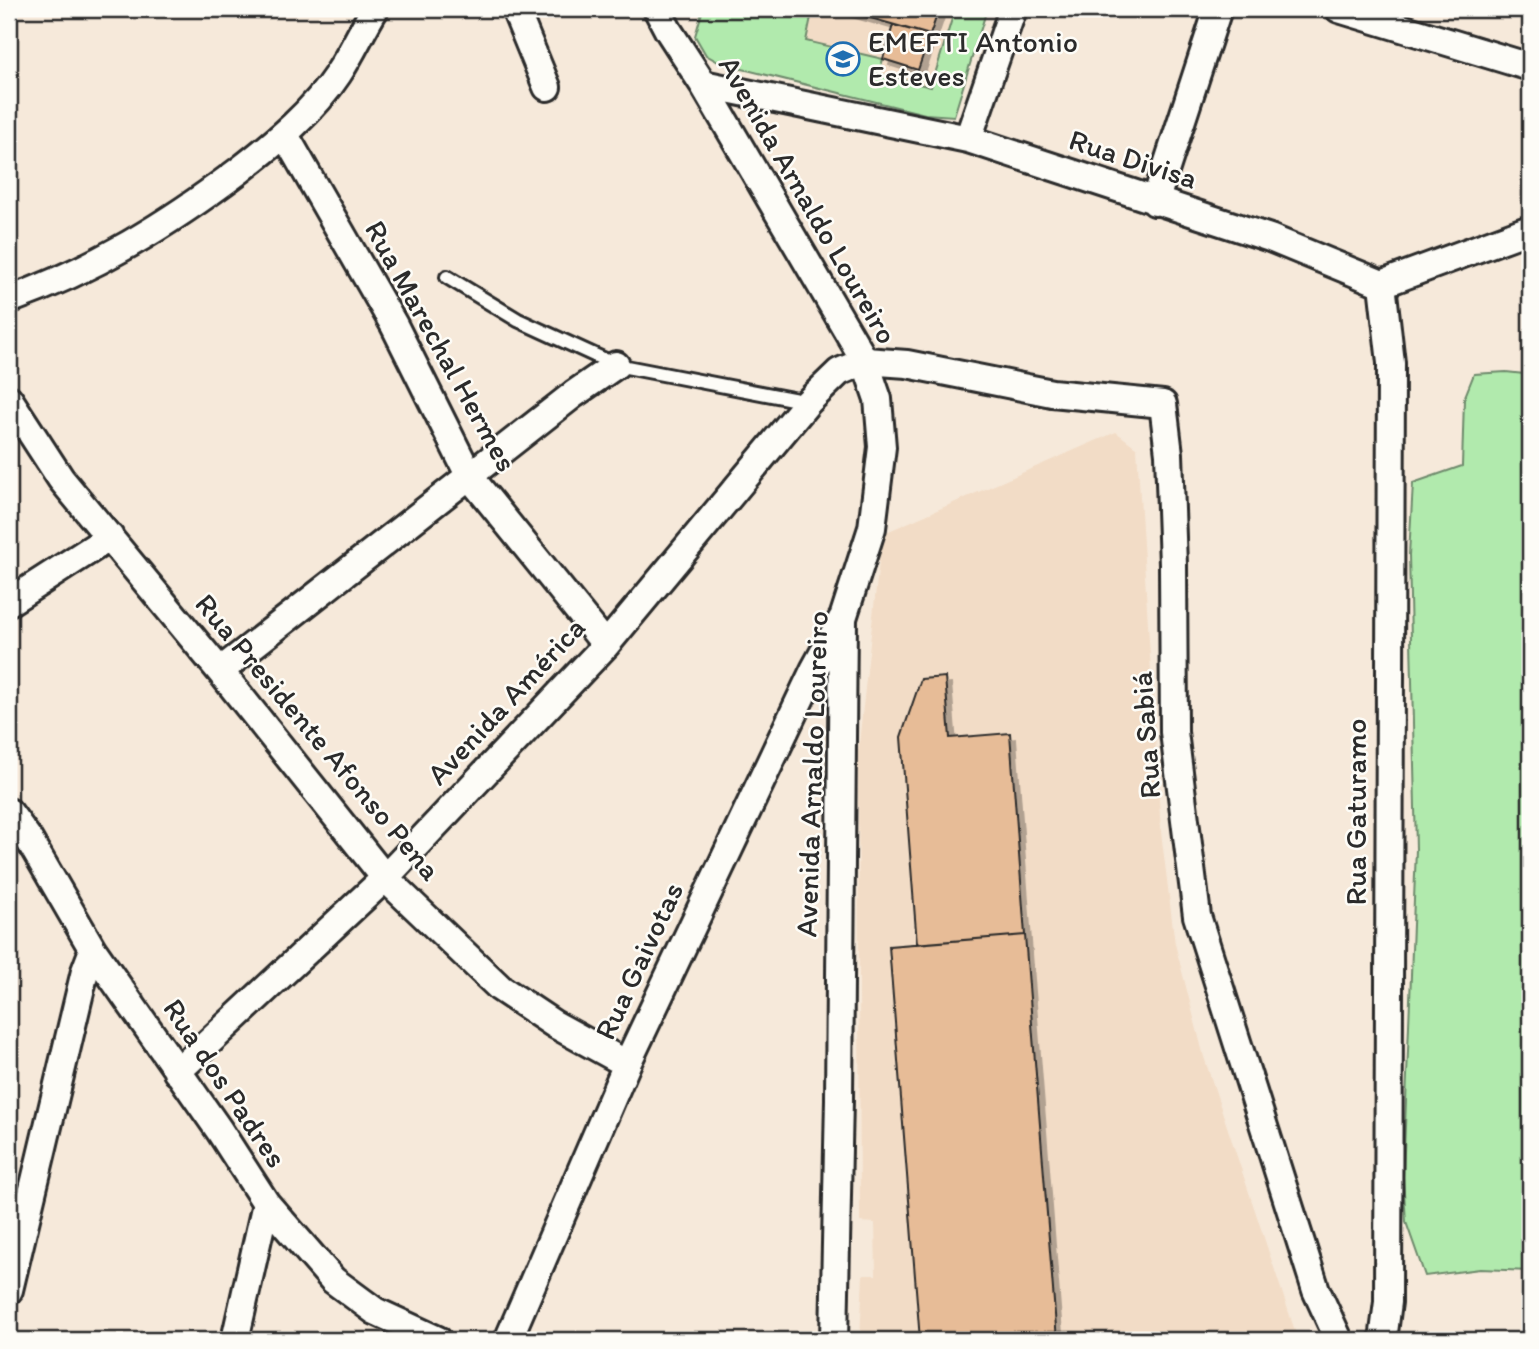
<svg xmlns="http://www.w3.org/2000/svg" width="1539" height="1349" viewBox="0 0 1539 1349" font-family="Itim,sans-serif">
<defs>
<filter id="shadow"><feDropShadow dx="6" dy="6" stdDeviation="0" flood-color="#0004"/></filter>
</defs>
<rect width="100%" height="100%" fill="#f6e9da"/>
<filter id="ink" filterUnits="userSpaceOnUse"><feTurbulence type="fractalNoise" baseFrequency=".0143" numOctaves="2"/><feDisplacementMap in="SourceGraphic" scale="14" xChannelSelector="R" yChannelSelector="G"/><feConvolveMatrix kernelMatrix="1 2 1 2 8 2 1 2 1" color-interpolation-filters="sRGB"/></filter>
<g filter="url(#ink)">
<path fill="#f2dcc6" d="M703,9H987L954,116L925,114L722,64L706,55L695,36Z
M1116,432L1137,448L1161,832L1175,944L1204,1057L1298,1340H860L863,1275H876L875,1223L860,1222L858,752L882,534Z"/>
<path fill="#b1eaad" stroke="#6e8a6c" stroke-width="2" d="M703,9H809L807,16L811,17L806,41L883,59L879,74L931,87L955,9H987L954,116L925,114L722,64L706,55L695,36Z
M1506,372L1524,374L1530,383V1271L1480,1269L1425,1276L1406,1222L1403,1177L1416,849L1409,555L1413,483L1462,466L1464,399L1474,374Z"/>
<path fill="#e7bc97" stroke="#2b2b2b" stroke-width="2" filter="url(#shadow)" d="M839,9H939L930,35Z
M893,25L930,35L918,70L883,59Z
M945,677L950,738L1010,733L1025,935L917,944L901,737L921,679Z
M1025,935L1057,1340H920L889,946Z"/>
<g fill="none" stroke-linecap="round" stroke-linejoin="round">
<defs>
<path id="service" d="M447,277L518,320L616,365L808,402"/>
<path id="minor" d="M515,9L547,87
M657,9L668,30L703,84L865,361L878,399L882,447L872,528L843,618L839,1099L834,1340
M1339,9L1530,67
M703,84L968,139L1270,238L1382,284L1530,229
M285,135L394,325L470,477L606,645
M968,139L1013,9
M1155,202L1218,9
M1382,284L1391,363L1388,1302L1383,1340
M9,300C95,269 167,225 240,170C276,142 313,112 338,74C352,53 362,30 375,9
M9,399L61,479L220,671L385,878L500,988L554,1024L627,1064
M9,602L110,537
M220,671L574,394L616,365
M9,812L28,838L93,950L219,1130L266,1203L333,1280L375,1311L438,1340
M177,1072L385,878L606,645L808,402L839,372L865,361L907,364L1052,393L1163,404L1169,454L1173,565L1174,732L1197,916L1316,1290L1339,1340
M9,1290L85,971L93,950
M235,1340L266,1203
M508,1340L627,1064L814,670L842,619"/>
</defs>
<use href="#service" stroke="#2b2b2b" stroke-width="18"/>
<use href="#minor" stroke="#2b2b2b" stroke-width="32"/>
<use href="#service" stroke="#fdfcf7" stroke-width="12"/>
<use href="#minor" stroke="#fdfcf7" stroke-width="26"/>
</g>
</g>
<defs>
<symbol id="school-ring" viewBox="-11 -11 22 22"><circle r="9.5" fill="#fdfcf7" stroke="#1f6fb2" stroke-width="1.5"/><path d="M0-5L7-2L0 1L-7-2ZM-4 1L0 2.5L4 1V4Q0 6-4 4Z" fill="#1f6fb2"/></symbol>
</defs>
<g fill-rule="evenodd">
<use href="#school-ring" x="824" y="40" width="38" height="38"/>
</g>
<g text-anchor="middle" stroke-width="5" stroke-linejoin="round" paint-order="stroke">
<g font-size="30" fill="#2b2b2b" stroke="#fdfcf7" text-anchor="start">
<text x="868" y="52">EMEFTI Antonio<tspan x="868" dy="34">Esteves</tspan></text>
</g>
<g font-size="30" fill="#2b2b2b" stroke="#fdfcf7">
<text transform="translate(1133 159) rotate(18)" y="10">Rua Divisa</text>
<text transform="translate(808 200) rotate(60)" y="10">Avenida Arnaldo Loureiro</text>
<text transform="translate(441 346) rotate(61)" y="10">Rua Marechal Hermes</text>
<text transform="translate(506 701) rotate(-47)" y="10">Avenida América</text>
<text transform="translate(1146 735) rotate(-94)" y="10">Rua Sabiá</text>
<text transform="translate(318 737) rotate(50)" y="10">Rua Presidente Afonso Pena</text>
<text transform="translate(812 774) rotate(-88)" y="10">Avenida Arnaldo Loureiro</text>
<text transform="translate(1356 812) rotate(-90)" y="10">Rua Gaturamo</text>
<text transform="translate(639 961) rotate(-65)" y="10">Rua Gaivotas</text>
<text transform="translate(225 1083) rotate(56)" y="10">Rua dos Padres</text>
</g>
</g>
<rect width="1539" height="1349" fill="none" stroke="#fdfcf7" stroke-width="35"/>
<rect x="18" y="18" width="1504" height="1314" fill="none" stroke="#2b2b2b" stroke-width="2.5" filter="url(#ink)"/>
</svg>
